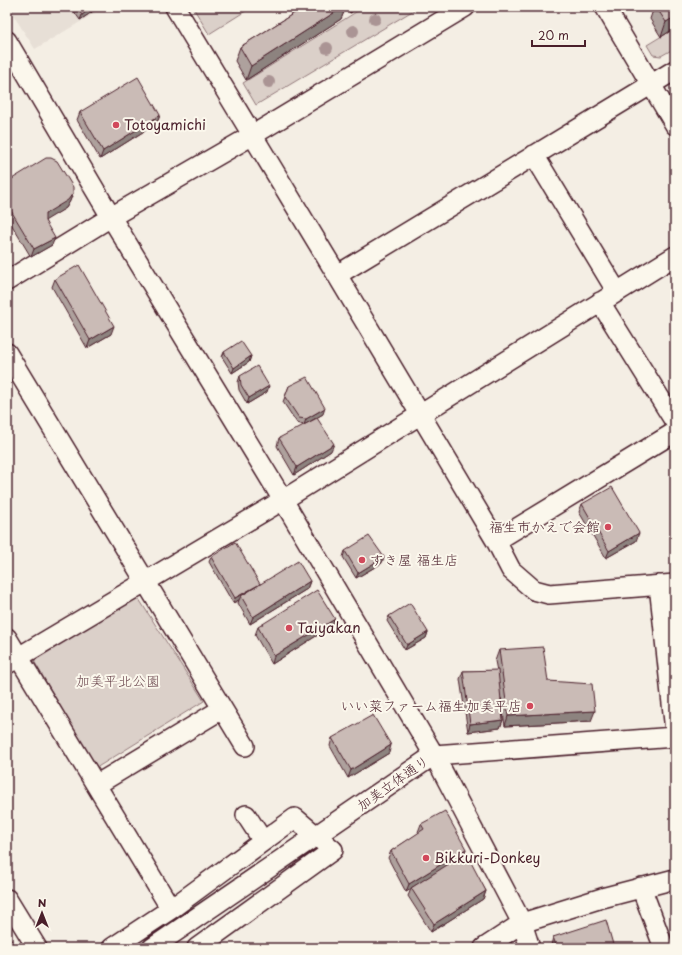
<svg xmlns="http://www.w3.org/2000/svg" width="682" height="955" viewBox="0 0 682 955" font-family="'Playpen Sans','Klee One',sans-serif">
<rect width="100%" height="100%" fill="#f4eee4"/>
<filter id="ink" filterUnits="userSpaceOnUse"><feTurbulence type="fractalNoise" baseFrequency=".025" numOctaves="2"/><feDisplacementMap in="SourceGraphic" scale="8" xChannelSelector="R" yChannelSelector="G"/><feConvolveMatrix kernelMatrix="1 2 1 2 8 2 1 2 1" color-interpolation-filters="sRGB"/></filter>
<g filter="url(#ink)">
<path fill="#e7dfd6" d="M8,7H91L95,13L35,49Z"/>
<path fill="#dbd0c9" stroke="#92787a" d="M196,7H252L209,34L194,9Z
M364,7H419L256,105L243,83Z
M675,28V48L661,56L653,55L647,45Z
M137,596L204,701L96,768L34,661Z"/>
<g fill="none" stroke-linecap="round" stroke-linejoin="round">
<defs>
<path id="minor" d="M175,7L337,275L496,541L511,570L534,590L549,594L675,584
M605,7L675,125
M7,41L111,217L283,500L434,755L522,923L530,948
M534,155L617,292
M337,275L675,70
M7,281L111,217L253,135L465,7
M600,302L675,422
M7,353L245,746
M496,541L675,432
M659,585L675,731
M7,638L171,909
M7,664L283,500L675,256
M96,785L222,709
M246,815L263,841
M641,887L664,948
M7,899L37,948
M112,948L171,909L295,818L333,850L197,948
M152,948L434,755L675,737
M484,948L522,923L602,898L675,879"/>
</defs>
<use href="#minor" stroke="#4a1f2b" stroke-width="22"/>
<use href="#minor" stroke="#fbf7ec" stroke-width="19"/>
<defs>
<path id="rail" d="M7,937L14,948"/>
</defs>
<use href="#rail" stroke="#4a1f2b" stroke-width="4.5"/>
<use href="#rail" stroke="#fbf7ec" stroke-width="3" stroke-dasharray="9" stroke-linecap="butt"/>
</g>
<g fill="#aa9494">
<circle cx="375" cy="19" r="6"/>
<circle cx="353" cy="31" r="6"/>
<circle cx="327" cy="48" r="6"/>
<circle cx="269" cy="82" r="6"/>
</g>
<path fill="#aea19d" stroke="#4a1f2b" d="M71,7H93L92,12L80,20Z
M304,7H346L341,19L246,80L235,61L240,47Z
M346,7H360L350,13Z
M654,7H675V28L661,37L650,19Z
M80,112L160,115L157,123L100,159L77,120Z
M7,182L73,193L70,201L66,208L45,220L52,245L31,257L7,217Z
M55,279L111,334L87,348L52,287Z
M224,352L251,356L249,362L232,373L222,357Z
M240,376L267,392L247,404L239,390L238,382Z
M289,386L323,414L304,425L297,423L283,402Z
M279,438L331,451L294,475L277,446Z
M582,504L636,541L606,558L579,512Z
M345,551L382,563L356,578L343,557Z
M211,557L259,584L310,581L307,589L250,624L238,603L239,600L233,603L209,562Z
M389,616L428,632L426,638L405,650L387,621Z
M335,619L332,626L272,664L255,635L258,627Z
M499,650L548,681L591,721L505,726L501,698L503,720L500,728L468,732L460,679L463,671H497L495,661Z
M332,738L389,753L348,778L330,746Z
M421,824L466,849L464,854L486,891L483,899L431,932L408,896L411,889L406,892L388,858L391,851L419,833L418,832Z
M553,937L614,948H551V945Z"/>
<path fill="#8d837f" stroke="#4a1f2b" d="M93,7L92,12L80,20L82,15Z
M343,7H346L341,19L246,80L251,66Z
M352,7H360L350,13Z
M675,17V28L661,37L666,22Z
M160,115L157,123L100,159L103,151Z
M73,193L70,201L66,208L43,222L45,214Z
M55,238L52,245L31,257L34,249Z
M114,326L111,334L87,348L90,340Z
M251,356L249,362L232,373L234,368Z
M269,386L267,392L247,404L249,398Z
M325,408L323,414L304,425L306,419Z
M334,444L331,451L294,475L297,467Z
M639,533L636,541L606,558L609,551Z
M384,557L382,563L356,578L358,573Z
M310,581L307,589L250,624L253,617Z
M260,584L241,596L239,600L233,603L235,598Z
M335,619L332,626L272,664L274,656Z
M428,632L426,638L405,650L407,645Z
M595,711L591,721L505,726L508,716Z
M503,720L500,728L468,732L470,724Z
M391,745L389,753L348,778L351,770Z
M466,849L463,857L411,888V889L406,892L409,884Z
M486,891L483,899L431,932L434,924Z"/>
<path fill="#cabbb6" stroke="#4a1f2b" d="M76,7H93L82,15Z
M304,7H343L251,66L240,47Z
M656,7H675V17L666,22Z
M138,77L160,115L103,151L80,112Z
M46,158H51L57,161L73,187V193L68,200L45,214V221L55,238L34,249L7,204V182Z
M79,265L114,326L90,340L55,279Z
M241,341L251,356L234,368L224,352Z
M257,366L269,386L249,398L241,385L240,376Z
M307,377L325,408L306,419L299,418L285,397L289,386Z
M317,418L334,444L297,467L279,438Z
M612,487L639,533L609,551L582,504Z
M369,536L384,557L358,573L345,551Z
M235,542L260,584L235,598L211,557Z
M298,561L310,581L253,617L241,596Z
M317,590L335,619L274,656L258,627Z
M410,603L428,632L407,645L389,616Z
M543,647L548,681L592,684L595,711L508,716L499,650Z
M498,670L503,720L470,724L463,671Z
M373,715L391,745L351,770L332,738Z
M445,811L466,849L409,884L391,851L424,829L421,824Z
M466,853L486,891L434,924L411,888Z
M606,920L614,948H557L553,937Z"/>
</g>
<g fill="#d1495b" stroke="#fbf7ec" stroke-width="1.5">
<circle cx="116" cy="125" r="4"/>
<circle cx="608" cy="527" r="4"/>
<circle cx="362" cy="560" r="4"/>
<circle cx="289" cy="628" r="4"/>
<circle cx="530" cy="706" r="4"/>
<circle cx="426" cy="858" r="4"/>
</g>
<g text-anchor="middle" stroke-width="4" stroke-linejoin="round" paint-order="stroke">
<g font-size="14" fill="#4a1f2b" stroke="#fbf7ec" text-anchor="start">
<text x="124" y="130">Totoyamichi</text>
<text x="600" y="532" text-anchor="end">福生市かえで会館</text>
<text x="370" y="565">すき屋 福生店</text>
<text x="297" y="633">Taiyakan</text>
<text x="522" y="711" text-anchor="end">いい菜ファーム福生加美平店</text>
<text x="434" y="863">Bikkuri-Donkey</text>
</g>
<g font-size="14" fill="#6e4b52" stroke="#fbf7ec">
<text x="118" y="686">加美平北公園</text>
</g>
<g font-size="14" fill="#4a1f2b" stroke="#fbf7ec">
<text transform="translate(393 783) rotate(-35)" y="5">加美立体通り</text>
</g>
</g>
<rect width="682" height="955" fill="none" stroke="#fbf7ec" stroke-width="24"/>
<rect x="12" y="12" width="658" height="931" fill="none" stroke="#4a1f2b" stroke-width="1.5" filter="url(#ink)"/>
<g transform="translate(42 913)" stroke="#fbf7ec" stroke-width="3" paint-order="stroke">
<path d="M0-3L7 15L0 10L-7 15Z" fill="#4a1f2b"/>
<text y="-6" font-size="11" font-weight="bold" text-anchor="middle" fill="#4a1f2b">N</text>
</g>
<path d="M532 40v6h53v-6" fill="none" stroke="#4a1f2b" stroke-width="2"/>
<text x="538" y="40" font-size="12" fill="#4a1f2b" stroke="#fbf7ec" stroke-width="3" paint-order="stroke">20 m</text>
</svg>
